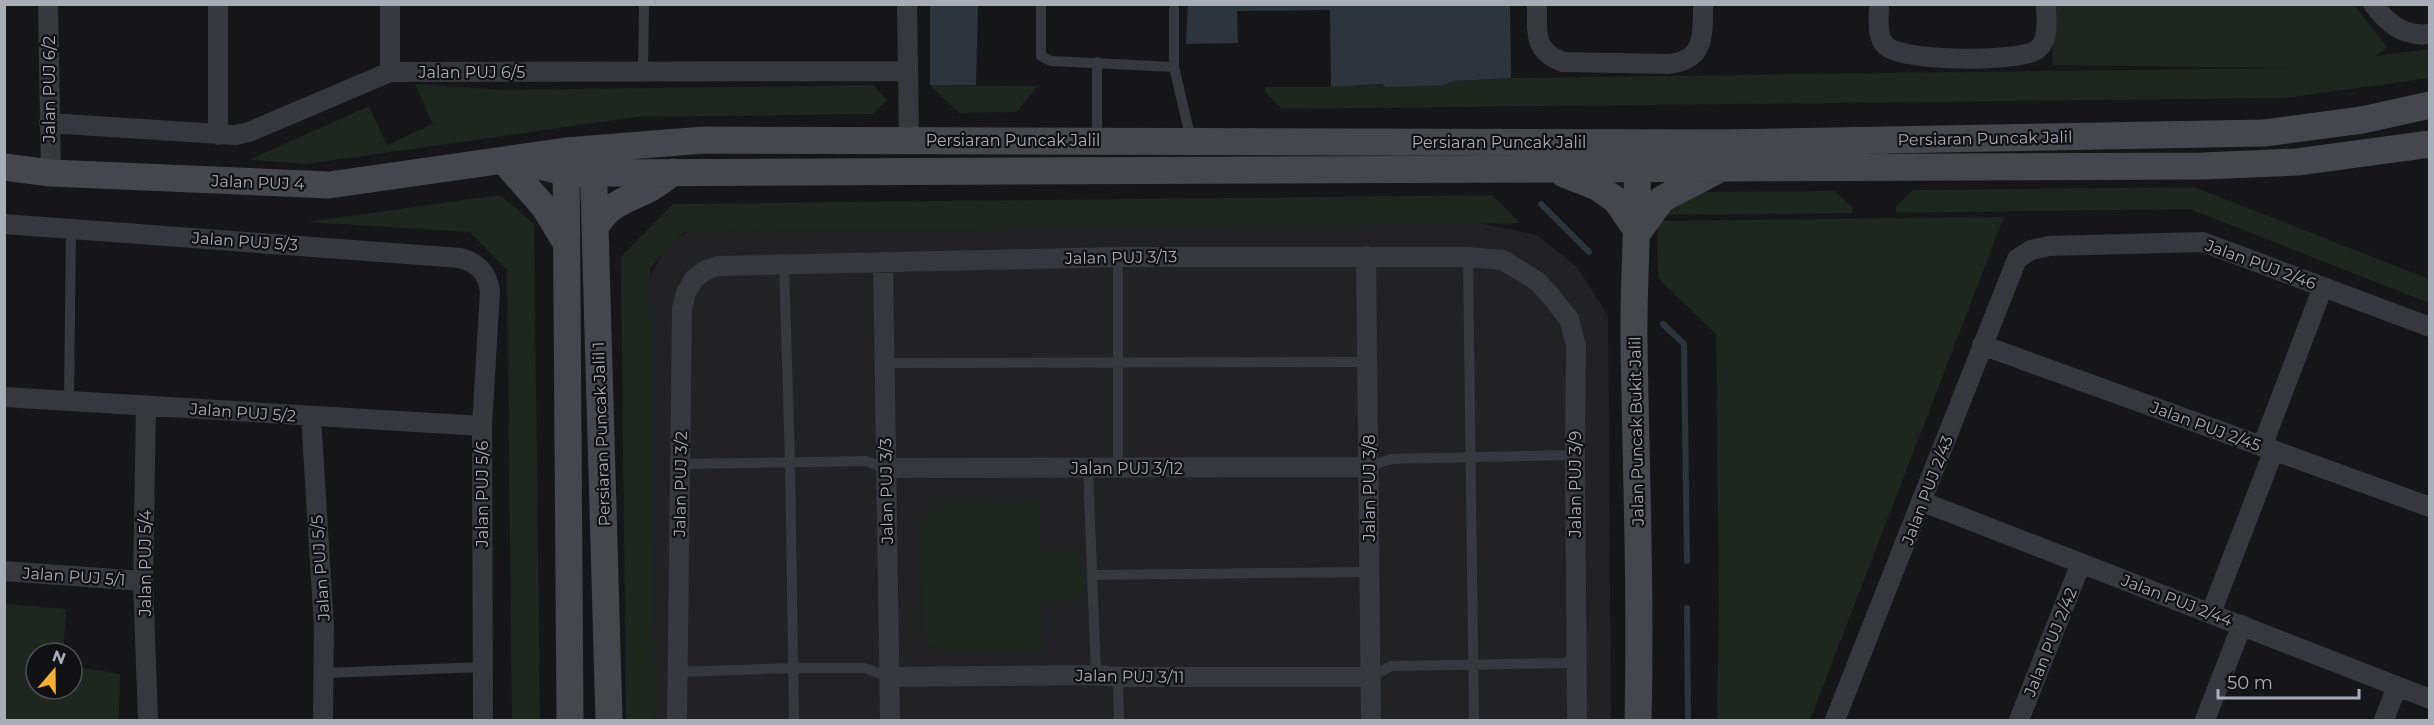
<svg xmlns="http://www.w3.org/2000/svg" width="2434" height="725" viewBox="0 0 2434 725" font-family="Montserrat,sans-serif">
<rect width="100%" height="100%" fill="#161618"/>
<path fill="#222225" d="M1465,220L1537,235L1578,268L1608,316L1611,720H646L647,281L668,245L696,227Z"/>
<path fill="#1e261f" d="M2055,4L2354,5L2387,47L2376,56L2430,49L2429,78L2286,98L1282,109L1265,92V87H1331L1511,78L2295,68L2052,65Z
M415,84L504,90L873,85L887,100L873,114L636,117L306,164L249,160L369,106L387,145L433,124Z
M930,85L1038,86L1016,112L959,113Z
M2194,187L2429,279V303L2190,209L1896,213V207L1913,190Z
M1835,191L1853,208L1852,213L1664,215L1686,192Z
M500,195L534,224L540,720H512L507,270L470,232L308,222Z
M1492,195L1520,223L685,232L650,268L655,720H626L621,257L673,204Z
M2004,217L1810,720H1717L1719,605L1716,334L1658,278L1657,221Z
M1039,500L1041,552L1082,551L1084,600L1041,601L1042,653L943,652L923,640L921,518L937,502Z
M5,604L66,609L63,653H36V689H72V666L120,674L119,720H5Z"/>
<path fill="#2c353c" d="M930,5H978L976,85H930Z
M1188,5H1510L1511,78L1454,81L1443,85L1386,87L1382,84L1331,87L1330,10L1237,11L1238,43L1186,44Z"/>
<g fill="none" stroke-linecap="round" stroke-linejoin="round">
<path stroke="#2c353c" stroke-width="6" d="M1541,204L1589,252
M1663,324L1684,344L1687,561
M1687,608L1688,720"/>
<path stroke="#37383d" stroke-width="10" d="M1041,4V56L1051,61L1174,67
M1174,4V67L1191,140
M643,71L644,4
M1097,139V62
M1468,257L1474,720
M784,264L790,462L794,720
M884,363L1368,362
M69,401L71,229
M680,464L866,461L886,468
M1369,467L1391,459L1575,455
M1088,468L1096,675
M1118,468V257
M1094,575L1370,572
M678,672L793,668H865L889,677
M324,673L483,667
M1118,677L1119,720
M1371,677L1391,666L1577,663"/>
<path stroke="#37383d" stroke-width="20" d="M48,4L51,173
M218,4V135
M907,4L909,139
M1537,4C1537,32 1533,51 1563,62L1668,64C1705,61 1703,35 1703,4
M1879,4C1879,16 1876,36 1885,45C1899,62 2022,63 2038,49C2050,38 2046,18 2046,4
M2373,4C2388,24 2404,37 2430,34
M390,72V4
M49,123L235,135L249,132L390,72L908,71
M4,224L460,258C478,263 487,272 490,291L482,426L483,720
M1366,256L1371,720
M883,262L890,720
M1982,345L2430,507
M4,397L482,426
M146,406L143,581L148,720
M311,416L324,627L323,720
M2262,447L2323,287
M886,468L1369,467
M1923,502L2430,699
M4,571L143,581
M2211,613L2274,450
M889,677L1096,675L1118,677H1371
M677,720L682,309L686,293L694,279L706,270L718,266L1118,257H1468L1503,260L1537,281L1550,295L1569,319L1576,345L1575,455L1577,720
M1835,720L2017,259L2031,250L2049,246L2203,242L2430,327
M2019,720L2081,563
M2205,720L2242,625
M2384,720L2397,686"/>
<path stroke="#45474d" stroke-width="27" d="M1637,152C1639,216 1633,280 1634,343C1636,469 1641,594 1638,720
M566,155L570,720
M593,155L609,720
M504,161L545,208L566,243
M527,163L567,173L2203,166L2297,162L2430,144
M4,167L51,173L329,185L566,151L704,140L1722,143L2264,133L2362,120L2430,105
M1564,174L1597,187L1616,200L1638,232
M595,227C610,204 621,202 645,191C656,186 665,178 674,172
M1638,232L1662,199L1716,171"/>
</g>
<g text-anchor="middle" stroke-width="4.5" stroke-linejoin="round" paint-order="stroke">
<g font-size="16" fill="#a8adb8" stroke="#111113">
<text x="472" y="78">Jalan PUJ 6/5</text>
<text transform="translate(49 89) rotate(-90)" y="6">Jalan PUJ 6/2</text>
<text transform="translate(1985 138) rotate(-1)" y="6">Persiaran Puncak Jalil</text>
<text x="1013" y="146">Persiaran Puncak Jalil</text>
<text x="1499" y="148">Persiaran Puncak Jalil</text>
<text transform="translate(258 182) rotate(2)" y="6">Jalan PUJ 4</text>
<text transform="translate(245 241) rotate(4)" y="6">Jalan PUJ 5/3</text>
<text transform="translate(1121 257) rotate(-1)" y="6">Jalan PUJ 3/13</text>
<text transform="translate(2261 264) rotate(20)" y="6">Jalan PUJ 2/46</text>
<text transform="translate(243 412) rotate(4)" y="6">Jalan PUJ 5/2</text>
<text transform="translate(2206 426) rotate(20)" y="6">Jalan PUJ 2/45</text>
<text transform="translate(1636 431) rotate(-91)" y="6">Jalan Puncak Bukit Jalil</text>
<text transform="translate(601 434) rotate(-92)" y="6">Persiaran Puncak Jalil 1</text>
<text x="1127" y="474">Jalan PUJ 3/12</text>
<text transform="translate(680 484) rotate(-89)" y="6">Jalan PUJ 3/2</text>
<text transform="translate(1575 484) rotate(-90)" y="6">Jalan PUJ 3/9</text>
<text transform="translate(1369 488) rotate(-90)" y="6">Jalan PUJ 3/8</text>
<text transform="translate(1927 490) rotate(-69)" y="6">Jalan PUJ 2/43</text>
<text transform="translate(886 491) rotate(-91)" y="6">Jalan PUJ 3/3</text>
<text transform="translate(482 494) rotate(-90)" y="6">Jalan PUJ 5/6</text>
<text transform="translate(145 563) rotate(-90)" y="6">Jalan PUJ 5/4</text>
<text transform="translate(320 568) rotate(-94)" y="6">Jalan PUJ 5/5</text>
<text transform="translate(74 576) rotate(4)" y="6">Jalan PUJ 5/1</text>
<text transform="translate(2177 600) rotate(21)" y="6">Jalan PUJ 2/44</text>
<text transform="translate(2050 642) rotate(-68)" y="6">Jalan PUJ 2/42</text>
<text transform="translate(1130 676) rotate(1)" y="6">Jalan PUJ 3/11</text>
</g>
</g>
<rect width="2434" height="725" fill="none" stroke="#a8adb8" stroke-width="12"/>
<g transform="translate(54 671) rotate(20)"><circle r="28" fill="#111113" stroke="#4d4f55" stroke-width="1.5"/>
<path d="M0-4.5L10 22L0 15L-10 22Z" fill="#f2b134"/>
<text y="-9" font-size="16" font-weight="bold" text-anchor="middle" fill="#a8adb8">N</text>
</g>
<path d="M2218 689v9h141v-9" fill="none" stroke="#a8adb8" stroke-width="3"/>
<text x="2227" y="689" font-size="18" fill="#a8adb8" stroke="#111113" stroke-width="4.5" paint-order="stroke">50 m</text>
</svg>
